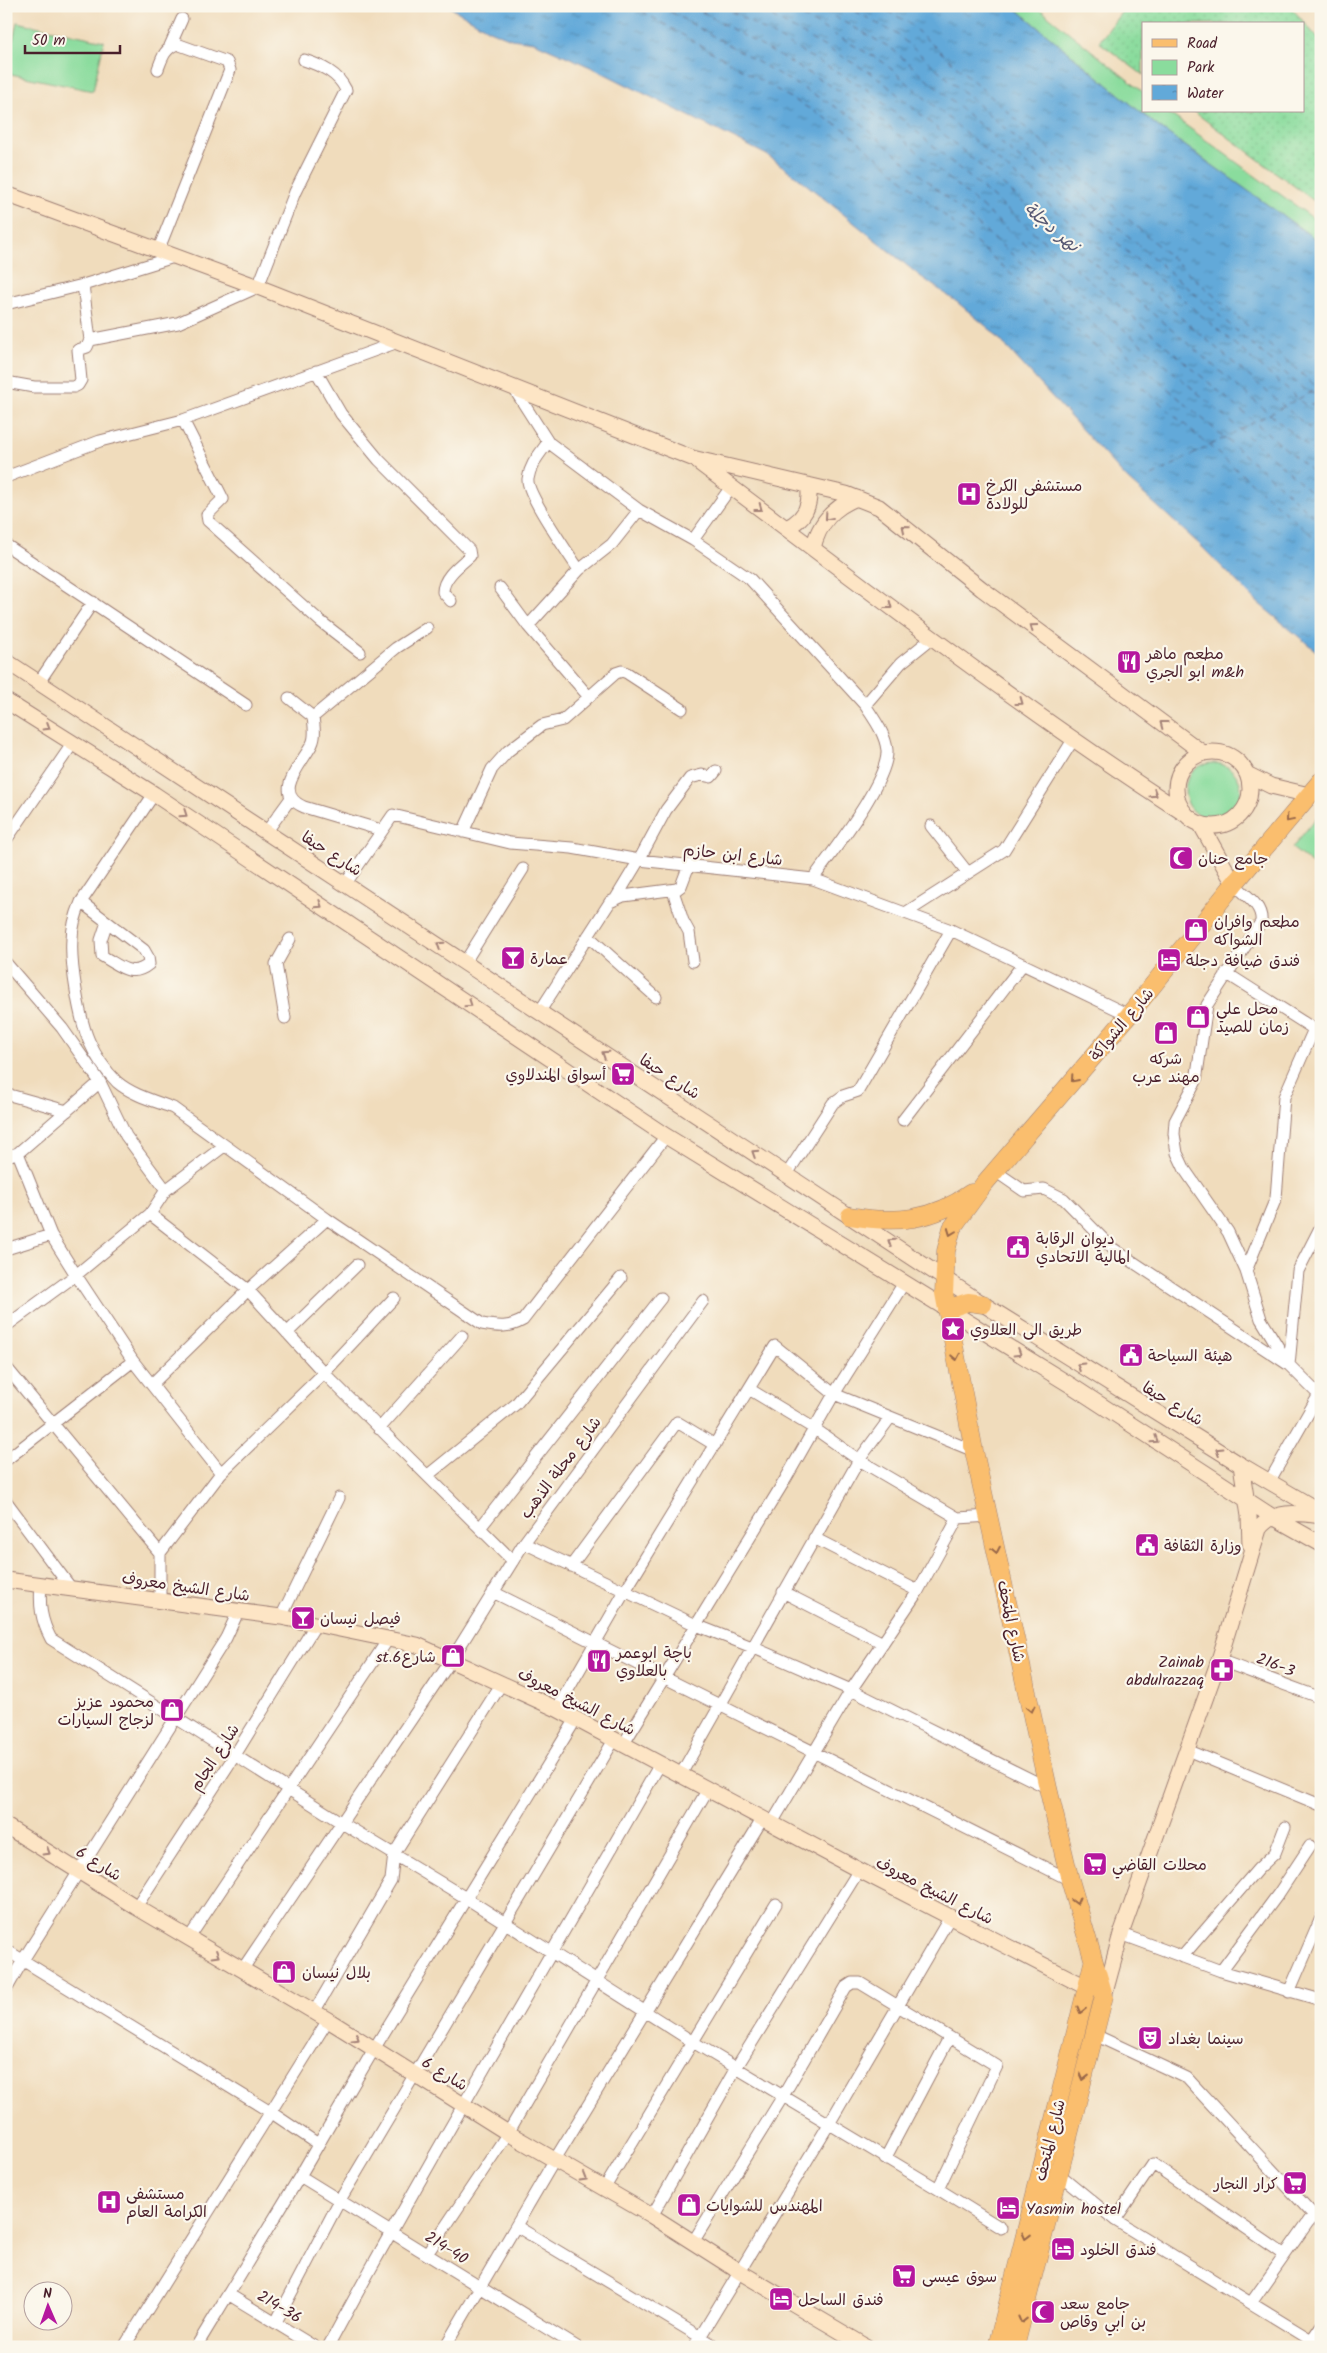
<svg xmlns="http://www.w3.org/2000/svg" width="1327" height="2353" viewBox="0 0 1327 2353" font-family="Kalam,'Playpen Sans Arabic',sans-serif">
<defs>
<pattern id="garden-dots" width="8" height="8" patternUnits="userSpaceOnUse" patternTransform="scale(1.25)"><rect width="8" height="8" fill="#8adc9d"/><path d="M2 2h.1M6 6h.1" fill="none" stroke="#79bc87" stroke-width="1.8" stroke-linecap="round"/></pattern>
<pattern id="water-ripples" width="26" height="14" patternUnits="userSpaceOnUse" patternTransform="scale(1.25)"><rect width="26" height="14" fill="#62a9d9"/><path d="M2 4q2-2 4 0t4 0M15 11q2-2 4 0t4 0" fill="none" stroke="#5389b0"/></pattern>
</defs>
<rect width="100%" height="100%" fill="#fbf7ec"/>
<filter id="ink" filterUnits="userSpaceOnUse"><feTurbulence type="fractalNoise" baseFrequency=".02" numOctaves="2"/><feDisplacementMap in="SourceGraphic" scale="10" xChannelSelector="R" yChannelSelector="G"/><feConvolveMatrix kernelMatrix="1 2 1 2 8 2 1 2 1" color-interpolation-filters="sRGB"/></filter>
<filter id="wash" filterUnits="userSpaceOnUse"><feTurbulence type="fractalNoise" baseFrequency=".0096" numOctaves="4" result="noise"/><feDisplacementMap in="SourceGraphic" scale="20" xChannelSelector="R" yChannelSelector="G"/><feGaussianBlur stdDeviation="1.12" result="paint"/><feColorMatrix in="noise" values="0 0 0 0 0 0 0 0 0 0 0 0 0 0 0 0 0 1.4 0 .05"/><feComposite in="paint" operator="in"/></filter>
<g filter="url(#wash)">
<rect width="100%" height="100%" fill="#f0dcbc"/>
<path fill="#8adc9d" stroke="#6a7e64" d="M1013,6H1036L1143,92V111H1166L1321,224V243L1156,125Z
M17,22L104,41L93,91L6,73Z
M1185 791a28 28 0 1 1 56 0a28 28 0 1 1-56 0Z
M1321,812V871L1292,848Z"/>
<path fill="url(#garden-dots)" stroke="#6a7e64" d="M1126,6H1290L1321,42V206L1193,111H1303V24H1143V75L1099,42Z"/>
<path fill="url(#water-ripples)" stroke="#566482" d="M448,6H1013L1156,125L1321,243V655L1257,602L1198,543L1126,478L992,331L957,302L920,276L796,176L767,155L595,69L534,42L511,39L489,30Z"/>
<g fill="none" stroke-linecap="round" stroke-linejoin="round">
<path stroke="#545671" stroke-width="1" stroke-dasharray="6 5" stroke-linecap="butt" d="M633,6L846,130L1321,543
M661,6L853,117L1284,489L1321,523
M692,6L861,103L1294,476L1321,502
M722,6L868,90L1321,479
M753,6L876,76L1321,458
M784,6L883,62L1321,438
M815,6L891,48L1304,404H1321
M846,6L898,35L1308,393L1321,394
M878,6L906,21L1313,384L1321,385
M1152,476L1321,387"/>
</g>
</g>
<g filter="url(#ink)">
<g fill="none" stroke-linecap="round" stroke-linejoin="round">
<defs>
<path id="street" d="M170,46L182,19
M158,69C162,58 165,48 177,44L227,62L230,70L158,251
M6,304L83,285L174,257
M90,340L178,323L258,287L295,192L346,90C338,73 322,66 304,60
M316,371L341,414L379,460L469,550L470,556C460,565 443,577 443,592L451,601
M6,382L34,387H74L78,385L81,380L78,350L87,347L90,340L83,285
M513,387L548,442L639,510L693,540L750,579L865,705C874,719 885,733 887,750C889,781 832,852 813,879
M183,420L223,499L207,515L208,521L320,621L360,652
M548,442C540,454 530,464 528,479C526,494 569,554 579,570
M6,477L100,441L183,420L398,342
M693,540L731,487
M6,545L246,705
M500,588L528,626L589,697
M528,626L579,570L612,544L639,510
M39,682L93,602
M289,698L313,717C314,726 316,736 312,744C302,764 271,793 304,807L381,830
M865,705L901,663L932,638
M313,717L396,648L427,628
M154,794L81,902C76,914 72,926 72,939C70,963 79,1018 89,1041C95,1055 106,1071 117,1082C132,1095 155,1101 173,1108L327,1219L482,1324C499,1327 509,1328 523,1320L666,1136
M931,826L968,873
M267,831L291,798
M463,832L492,769L508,751L542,725L563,720L616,673L622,671L627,673L682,709
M6,840L73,743
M346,883L393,815L510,843L572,848L639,860L813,879L951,930L1129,1015
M1234,884C1245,895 1263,905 1261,922L1207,1005L1196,1081L1175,1121L1174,1134L1177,1153L1185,1170L1228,1232L1246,1271L1261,1319L1289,1365
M673,891L683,921L689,932L693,961
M616,898L639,860L666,810L690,778L702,775L711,777L716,771
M81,902L144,950L148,957L149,964C131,979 119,965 102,956L101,940L107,922
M907,912L1004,850L1073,740
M588,936L656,997
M465,962L523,869
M6,963L62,1028L100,1082L126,1136L166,1190
M1226,973L1314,1029L1284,1097L1276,1198L1246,1271
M540,1011L610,902L623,896L677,889L681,886L689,865
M285,1018L276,964L290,939
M6,1094L67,1111
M903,1120L1023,964
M18,1153L51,1235L76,1275L133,1361L221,1473
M6,1156L18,1153L100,1082
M995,1171L1024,1191L1044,1189L1064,1199L1112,1248L1289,1365L1321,1397
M787,1174L833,1103L843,1096L858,1091L951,930
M150,1214L248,1290L324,1373L513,1561
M6,1249L51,1235
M6,1326L76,1275L150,1214L166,1190L224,1146
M287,1333L357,1265
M1289,1365L1298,1271L1321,1226
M6,1367L160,1553
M152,1384L248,1290L327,1219
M749,1389L815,1429L859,1460L958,1518L990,1516
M379,1429L462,1336
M6,1460L133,1361
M428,1475L516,1404L621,1278
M1269,1482L1321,1391
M6,1501L71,1588
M480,1528L661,1298
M814,1538L918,1591
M524,1543L696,1625L752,1647L851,1690L1048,1788
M571,1566L677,1422L715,1445
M41,1584C39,1605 41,1620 51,1639L342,1823L466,1898L693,2042L938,2189L1001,2228
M493,1592L1070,1880
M783,1592L883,1643
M160,1600V1553L221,1473L324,1373L394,1298
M281,1617L339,1498
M1219,1660L1321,1698
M557,1709L625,1591L775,1346L834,1394L974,1451
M623,1745L785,1480L834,1394L904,1283
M1187,1750L1318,1804
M681,1774L859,1460L890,1418
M772,1823L851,1690L918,1591L958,1518
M136,1907L235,1755L316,1624
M1121,1934L1221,1971L1321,2000
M189,1938L389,1638
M6,1950L272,2113L318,2144
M1182,1957L1258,1869L1275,1853L1285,1827
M242,1970L452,1659L524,1543L703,1301
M1221,1971L1279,1893L1310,1846
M6,1990L23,1960L226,1638L238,1612
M1289,1992L1321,1918
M314,2012L391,1880L394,1854L502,1683
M1095,2035L1187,2078L1321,2223
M885,2159L949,2038
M1059,2174L1115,2220L1321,2346
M300,2176L577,2347
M604,2189L776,1904
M652,2216L736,2068L859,1870
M1115,2220L1153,2164L1285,2255
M516,2226L717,2347
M693,2242L783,2096L846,1987L852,1983H860L997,2066L938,2189
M427,2254L508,2133L708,1789
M228,2294L315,2347
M1251,2303L1313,2215
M276,2322L340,2200L614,1740
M1308,2345L1321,2326
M124,2347L328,2020
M196,2347L300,2176L374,2049L576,1719
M328,2347C434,2150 550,1958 660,1764
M445,2347L554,2161L763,1818
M694,2347L829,2124L950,1917"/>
<path id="secondary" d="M6,194L258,287L692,458L846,494L879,507L982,589L1203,753
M698,462C858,582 1016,705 1185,814
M786,528C804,520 812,505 808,485
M813,548C819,523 833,507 857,498
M6,661L983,1304L1241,1465L1321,1512
M6,701L154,794L666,1136L1072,1386L1273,1517L1321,1544
M1176 789a37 37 0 1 1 74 0a37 37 0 1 1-74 0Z
M1247,774L1271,786L1309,795
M1201,825L1234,884
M1241,1465L1249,1516L1250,1544
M6,1580L281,1617L417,1645L557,1709L859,1870L1086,1987
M6,1826L136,1907L328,2020L508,2133L652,2216L740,2272L867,2347
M1104,1996L1121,1934L1219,1660L1259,1529C1273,1509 1299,1513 1321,1516"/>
<path id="primary" d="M850,1216C895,1224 933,1221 971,1193
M947,1309L968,1302L983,1304
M997,2347L1093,1963
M1015,2347L1104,1996L1070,1880L1048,1788L974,1451L944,1293L946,1251L952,1228L984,1184L1129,1015L1234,884L1321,781"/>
</defs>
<use href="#street" stroke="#9d7e74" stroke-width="13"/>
<use href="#secondary" stroke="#9d7e74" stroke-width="17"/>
<use href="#primary" stroke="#9d7e74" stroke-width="19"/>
<use href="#street" stroke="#fff" stroke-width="11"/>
<use href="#secondary" stroke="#fde5c5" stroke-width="15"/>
<use href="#primary" stroke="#fabe6e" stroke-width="18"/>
</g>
<defs><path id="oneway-chevron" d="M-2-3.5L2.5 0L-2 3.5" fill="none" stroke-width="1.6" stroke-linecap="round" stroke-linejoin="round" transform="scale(1.25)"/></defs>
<g stroke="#a48278">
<use href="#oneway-chevron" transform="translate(759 508) rotate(37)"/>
<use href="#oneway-chevron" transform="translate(828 517) rotate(131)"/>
<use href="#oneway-chevron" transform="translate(905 528) rotate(-141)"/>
<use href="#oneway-chevron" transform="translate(889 606) rotate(37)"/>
<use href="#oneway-chevron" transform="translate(1033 627) rotate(-144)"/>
<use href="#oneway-chevron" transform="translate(1020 702) rotate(36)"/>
<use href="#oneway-chevron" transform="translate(1163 724) rotate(-143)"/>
<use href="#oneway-chevron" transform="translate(47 727) rotate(32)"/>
<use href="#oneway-chevron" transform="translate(1154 794) rotate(33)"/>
<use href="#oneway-chevron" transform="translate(184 814) rotate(34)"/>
<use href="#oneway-chevron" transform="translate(319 905) rotate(34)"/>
<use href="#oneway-chevron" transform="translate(440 945) rotate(-147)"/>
<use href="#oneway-chevron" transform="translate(469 1004) rotate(34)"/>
<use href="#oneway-chevron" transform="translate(605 1054) rotate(-147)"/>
<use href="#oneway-chevron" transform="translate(755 1153) rotate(-147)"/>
<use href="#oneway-chevron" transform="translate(891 1242) rotate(-147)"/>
<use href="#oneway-chevron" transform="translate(1018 1353) rotate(32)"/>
<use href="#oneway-chevron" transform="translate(1080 1366) rotate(-148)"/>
<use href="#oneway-chevron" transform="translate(1155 1440) rotate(33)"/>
<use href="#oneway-chevron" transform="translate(1219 1451) rotate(-148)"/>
<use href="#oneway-chevron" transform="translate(47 1852) rotate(32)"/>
<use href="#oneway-chevron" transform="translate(216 1955) rotate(31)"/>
<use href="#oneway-chevron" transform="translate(356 2038) rotate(32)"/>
<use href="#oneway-chevron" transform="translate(584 2178) rotate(30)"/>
</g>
<g stroke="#996749">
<use href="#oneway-chevron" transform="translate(1289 819) rotate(130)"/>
<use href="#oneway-chevron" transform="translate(1074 1079) rotate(131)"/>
<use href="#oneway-chevron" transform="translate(951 1232) rotate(111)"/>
<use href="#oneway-chevron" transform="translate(956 1357) rotate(79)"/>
<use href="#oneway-chevron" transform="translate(996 1550) rotate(79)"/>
<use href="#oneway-chevron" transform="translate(1031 1709) rotate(78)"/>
<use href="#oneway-chevron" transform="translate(1076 1901) rotate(75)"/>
<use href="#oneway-chevron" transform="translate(1081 2010) rotate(104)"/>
<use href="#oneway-chevron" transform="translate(1084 2077) rotate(104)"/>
<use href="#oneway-chevron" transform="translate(1026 2236) rotate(104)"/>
<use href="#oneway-chevron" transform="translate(1022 2320) rotate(104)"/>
</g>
</g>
<defs>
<symbol id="hospital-square" viewBox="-11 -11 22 22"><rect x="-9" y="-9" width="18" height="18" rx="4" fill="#b5179e" stroke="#fbf7ec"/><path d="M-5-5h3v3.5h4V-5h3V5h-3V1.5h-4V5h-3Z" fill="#fff"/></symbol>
<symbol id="restaurant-square" viewBox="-11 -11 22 22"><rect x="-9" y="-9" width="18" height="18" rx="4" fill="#b5179e" stroke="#fbf7ec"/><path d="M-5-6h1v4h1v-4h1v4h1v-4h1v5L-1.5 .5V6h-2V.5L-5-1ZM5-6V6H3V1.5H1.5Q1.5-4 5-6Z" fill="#fff"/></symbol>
<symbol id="mosque-square" viewBox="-11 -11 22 22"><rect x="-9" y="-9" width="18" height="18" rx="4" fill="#b5179e" stroke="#fbf7ec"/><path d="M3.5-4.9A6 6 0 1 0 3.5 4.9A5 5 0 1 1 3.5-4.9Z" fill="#fff"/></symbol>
<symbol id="shop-square" viewBox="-11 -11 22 22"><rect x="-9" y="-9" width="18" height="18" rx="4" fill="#b5179e" stroke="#fbf7ec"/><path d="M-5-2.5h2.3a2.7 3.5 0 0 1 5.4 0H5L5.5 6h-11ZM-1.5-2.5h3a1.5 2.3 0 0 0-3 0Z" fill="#fff"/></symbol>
<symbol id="bar-square" viewBox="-11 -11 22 22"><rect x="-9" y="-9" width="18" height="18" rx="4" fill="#b5179e" stroke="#fbf7ec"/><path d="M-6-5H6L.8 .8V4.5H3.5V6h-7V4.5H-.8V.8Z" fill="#fff"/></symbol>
<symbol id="hotel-square" viewBox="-11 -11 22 22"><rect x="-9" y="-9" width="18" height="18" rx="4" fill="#b5179e" stroke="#fbf7ec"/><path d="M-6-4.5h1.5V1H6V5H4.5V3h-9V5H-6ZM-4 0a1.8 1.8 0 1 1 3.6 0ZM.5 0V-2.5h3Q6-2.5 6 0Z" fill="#fff"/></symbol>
<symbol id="supermarket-square" viewBox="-11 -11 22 22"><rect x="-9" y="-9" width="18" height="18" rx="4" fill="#b5179e" stroke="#fbf7ec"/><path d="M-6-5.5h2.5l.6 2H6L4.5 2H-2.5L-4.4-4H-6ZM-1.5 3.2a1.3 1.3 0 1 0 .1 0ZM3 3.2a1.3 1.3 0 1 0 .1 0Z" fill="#fff"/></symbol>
<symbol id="civic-square" viewBox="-11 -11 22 22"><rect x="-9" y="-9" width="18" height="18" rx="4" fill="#b5179e" stroke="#fbf7ec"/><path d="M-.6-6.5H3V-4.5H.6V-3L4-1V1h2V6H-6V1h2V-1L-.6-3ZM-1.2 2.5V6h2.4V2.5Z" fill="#fff"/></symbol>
<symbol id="sight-square" viewBox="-11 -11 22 22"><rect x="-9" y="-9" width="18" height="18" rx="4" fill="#b5179e" stroke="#fbf7ec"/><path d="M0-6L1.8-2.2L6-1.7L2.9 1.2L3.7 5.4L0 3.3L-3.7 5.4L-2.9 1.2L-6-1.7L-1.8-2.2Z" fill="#fff"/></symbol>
<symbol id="pharmacy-square" viewBox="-11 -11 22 22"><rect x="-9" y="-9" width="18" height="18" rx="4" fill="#b5179e" stroke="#fbf7ec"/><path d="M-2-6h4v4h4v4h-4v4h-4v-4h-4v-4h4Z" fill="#fff"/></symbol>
<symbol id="theatre-square" viewBox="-11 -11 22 22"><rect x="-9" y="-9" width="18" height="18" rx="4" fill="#b5179e" stroke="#fbf7ec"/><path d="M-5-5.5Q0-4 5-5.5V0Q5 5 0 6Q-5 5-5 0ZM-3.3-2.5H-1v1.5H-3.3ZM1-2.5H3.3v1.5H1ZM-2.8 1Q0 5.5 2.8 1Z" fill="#fff"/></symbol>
</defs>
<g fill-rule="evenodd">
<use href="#hospital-square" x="955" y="480" width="28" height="28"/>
<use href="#restaurant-square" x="1115" y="648" width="28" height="28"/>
<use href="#mosque-square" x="1167" y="844" width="28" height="28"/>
<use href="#shop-square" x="1182" y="916" width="28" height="28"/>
<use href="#bar-square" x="499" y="944" width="28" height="28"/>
<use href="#hotel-square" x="1155" y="946" width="28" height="28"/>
<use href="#shop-square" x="1184" y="1003" width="28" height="28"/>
<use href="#shop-square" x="1152" y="1019" width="28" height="28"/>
<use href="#supermarket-square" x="609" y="1060" width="28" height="28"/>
<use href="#civic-square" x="1004" y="1233" width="28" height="28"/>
<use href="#sight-square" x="939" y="1315" width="28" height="28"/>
<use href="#civic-square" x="1117" y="1341" width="28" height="28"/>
<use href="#civic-square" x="1133" y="1531" width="28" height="28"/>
<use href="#bar-square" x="289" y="1604" width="28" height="28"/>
<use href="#shop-square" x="439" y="1642" width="28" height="28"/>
<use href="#restaurant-square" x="585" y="1647" width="28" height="28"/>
<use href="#pharmacy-square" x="1208" y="1656" width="28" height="28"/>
<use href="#shop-square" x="158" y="1696" width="28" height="28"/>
<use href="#supermarket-square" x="1081" y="1850" width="28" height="28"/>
<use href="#shop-square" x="270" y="1958" width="28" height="28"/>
<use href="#theatre-square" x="1136" y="2024" width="28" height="28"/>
<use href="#supermarket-square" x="1281" y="2169" width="28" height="28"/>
<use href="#hospital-square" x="95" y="2188" width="28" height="28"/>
<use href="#shop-square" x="675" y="2191" width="28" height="28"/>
<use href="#hotel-square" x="994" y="2194" width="28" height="28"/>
<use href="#hotel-square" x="1049" y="2235" width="28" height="28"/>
<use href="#supermarket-square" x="890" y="2262" width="28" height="28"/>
<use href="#hotel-square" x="767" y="2285" width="28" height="28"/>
<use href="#mosque-square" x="1029" y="2298" width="28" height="28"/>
</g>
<g text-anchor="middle" stroke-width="4.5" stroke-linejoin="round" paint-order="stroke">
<g font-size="16" fill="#4a1f2b" stroke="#fbf7ec" text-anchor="start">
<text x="986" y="491">مستشفى الكرخ<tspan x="986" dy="18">للولادة</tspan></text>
<text x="1146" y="659">مطعم ماهر<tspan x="1146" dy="18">ابو الجري m&amp;h</tspan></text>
<text x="1198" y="864">جامع حنان</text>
<text x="1214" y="927">مطعم وافران<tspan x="1214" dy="18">الشواكه</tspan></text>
<text x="530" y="964">عمارة</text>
<text x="1186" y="966">فندق ضيافة دجلة</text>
<text x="1216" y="1014">محل علي<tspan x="1216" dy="18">زمان للصيد</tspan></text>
<text x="1166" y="1064" text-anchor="middle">شركه<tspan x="1166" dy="18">مهند عرب</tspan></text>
<text x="606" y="1080" text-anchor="end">أسواق المندلاوي</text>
<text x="1036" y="1244">ديوان الرقابة<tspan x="1036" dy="18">المالية الاتحادي</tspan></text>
<text x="970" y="1335">طريق الى العلاوي</text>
<text x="1148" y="1361">هيئة السياحة</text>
<text x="1164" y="1551">وزارة الثقافة</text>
<text x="320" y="1624">فيصل نيسان</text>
<text x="616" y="1658">باچة ابوعمر<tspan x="616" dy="18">بالعلاوي</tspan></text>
<text x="436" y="1662" text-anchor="end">st.شارع6</text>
<text x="1204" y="1667" text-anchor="end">Zainab<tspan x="1204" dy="18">abdulrazzaq</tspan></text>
<text x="154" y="1707" text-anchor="end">محمود عزيز<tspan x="154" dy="18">لزجاج السيارات</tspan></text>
<text x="1112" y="1870">محلات القاضي</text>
<text x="302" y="1978">بلال نيسان</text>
<text x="1168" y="2044">سينما بغداد</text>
<text x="1278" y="2189" text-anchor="end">كرار النجار</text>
<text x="126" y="2199">مستشفى<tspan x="126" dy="18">الكرامة العام</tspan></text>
<text x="706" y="2211">المهندس للشوايات</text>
<text x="1026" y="2214">Yasmin hostel</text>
<text x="1080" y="2255">فندق الخلود</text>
<text x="922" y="2282">سوق عيسى</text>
<text x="798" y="2305">فندق الساحل</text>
<text x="1060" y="2309">جامع سعد<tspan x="1060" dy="18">بن ابي وقاص</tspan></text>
</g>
<g font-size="16" fill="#4a1f2b" stroke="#fbf7ec">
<text transform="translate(332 853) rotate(33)" y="6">شارع حيفا</text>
<text transform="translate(733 854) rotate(6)" y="6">شارع ابن حازم</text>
<text transform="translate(1121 1024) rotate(-50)" y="6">شارع الشواكة</text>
<text transform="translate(670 1076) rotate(33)" y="6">شارع حيفا</text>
<text transform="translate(1173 1403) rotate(32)" y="6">شارع حيفا</text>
<text transform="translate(560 1467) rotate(-53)" y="6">شارع محلة الذهب</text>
<text transform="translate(186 1586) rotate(8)" y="6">شارع الشيخ معروف</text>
<text transform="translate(1012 1621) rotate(78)" y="6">شارع المتحف</text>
<text transform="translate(1276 1664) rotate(21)" y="6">216-3</text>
<text transform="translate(577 1701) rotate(27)" y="6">شارع الشيخ معروف</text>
<text transform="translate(214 1757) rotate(-57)" y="6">شارع الجام</text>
<text transform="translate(99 1863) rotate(32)" y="6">شارع 6</text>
<text transform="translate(935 1890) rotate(27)" y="6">شارع الشيخ معروف</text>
<text transform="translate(445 2073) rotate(31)" y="6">شارع 6</text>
<text transform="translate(1049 2140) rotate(-76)" y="6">شارع المتحف</text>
<text transform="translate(447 2247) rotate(32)" y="6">214-40</text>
<text transform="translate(280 2306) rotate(31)" y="6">214-36</text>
</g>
<g font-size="18" font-style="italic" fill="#545671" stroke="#fbf7ec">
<text transform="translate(1052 227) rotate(40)" y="6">نهر دجلة</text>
</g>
</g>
<rect width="1327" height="2353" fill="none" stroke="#fbf7ec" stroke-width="25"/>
<rect x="1142" y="22" width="162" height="90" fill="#fbf7ec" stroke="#b4a19f"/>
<rect x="1152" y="39" width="25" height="8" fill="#fabe6e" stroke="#b4a19f"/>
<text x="1187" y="48" font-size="15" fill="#4a1f2b">Road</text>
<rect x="1152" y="60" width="25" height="15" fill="#8adc9d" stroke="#b4a19f"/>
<text x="1187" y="72" font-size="15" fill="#4a1f2b">Park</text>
<rect x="1152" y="85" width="25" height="15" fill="url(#water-ripples)" stroke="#b4a19f"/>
<text x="1187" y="98" font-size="15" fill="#4a1f2b">Water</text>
<g transform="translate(48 2306) rotate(358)"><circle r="24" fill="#fbf7ec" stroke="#b4a19f"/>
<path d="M0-4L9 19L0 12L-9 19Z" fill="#b5179e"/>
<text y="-8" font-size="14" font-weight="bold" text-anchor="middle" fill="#4a1f2b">N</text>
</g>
<path d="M25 45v8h95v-8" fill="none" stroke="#4a1f2b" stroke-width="2.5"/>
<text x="32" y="45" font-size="15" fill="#4a1f2b" stroke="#fbf7ec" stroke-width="4" paint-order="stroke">50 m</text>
</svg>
